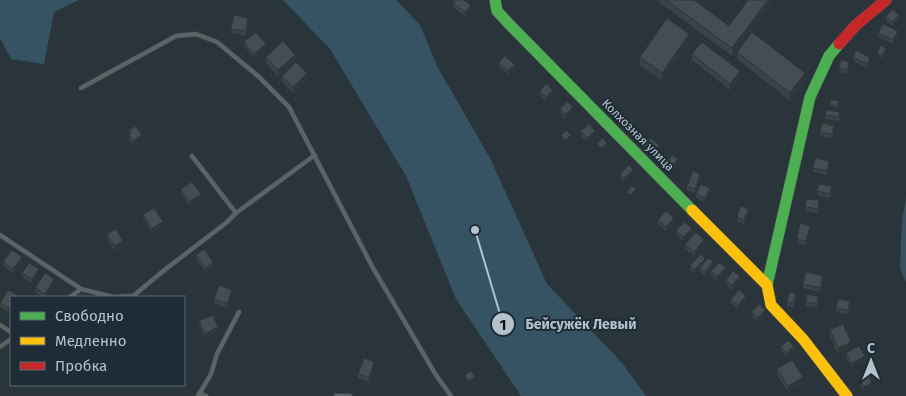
<svg xmlns="http://www.w3.org/2000/svg" width="906" height="396" viewBox="0 0 906 396" font-family="'Fira Sans',sans-serif">
<rect width="100%" height="100%" fill="#2a353b"/>
<path fill="#365364" d="M0,0H79L54,12L44,64L11,59L0,38Z
M283,0H396L420,25L438,68L490,158L547,284L622,363L646,396H521L456,299L406,176L330,49Z
M906,198V282L900,268L902,220Z"/>
<g fill="none" stroke-linecap="round" stroke-linejoin="round">
<defs>
<path id="lane" d="M81,88L176,36L196,34L217,42L258,76L289,107L373,268L436,375L451,396
M192,156L236,213
M0,235L81,289L113,297L133,296L167,268L226,223L236,213L315,155
M70,297L81,289
M0,325L11,332
M0,347L11,339
M199,393L206,396
M198,396L211,374L217,354L239,312
M336,396H350"/>
<path id="fast" d="M495,0L497,11L510,25L692,210
M767,285L810,97L829,56L839,44"/>
<path id="slow" d="M692,210L767,285L771,305L803,339L847,396"/>
<path id="jam" d="M839,44L856,25L886,0"/>
</defs>
<use href="#lane" stroke="#495055" stroke-width="5"/>
<use href="#fast" stroke="#495055" stroke-width="12"/>
<use href="#slow" stroke="#495055" stroke-width="12"/>
<use href="#jam" stroke="#495055" stroke-width="12"/>
<use href="#lane" stroke="#5b6367" stroke-width="4"/>
<use href="#fast" stroke="#4caf50" stroke-width="11"/>
<use href="#slow" stroke="#ffc107" stroke-width="11"/>
<use href="#jam" stroke="#c62828" stroke-width="11"/>
</g>
<path fill="#3a4247" d="M656,0H694L729,26L748,0H774L732,56Z
M453,3L471,9L465,16L453,7Z
M886,17L899,19L893,26L886,21Z
M248,22L246,36L231,33V29Z
M878,33L898,35L893,44L878,37Z
M244,42L266,48L254,58L244,46Z
M689,42L662,81L640,65V57Z
M886,50L882,58L877,55V53Z
M737,52L805,81L790,101L737,59Z
M692,54L740,77L730,90L692,60Z
M266,57L295,61L278,76L266,63Z
M853,57L870,62L867,68L853,61Z
M499,62L515,69L508,75L499,66Z
M849,67L847,74L839,72V68Z
M282,76L307,79L293,93L282,82Z
M540,91L553,94L546,101L540,95Z
M839,103L838,108L830,106V104Z
M560,109L573,111L565,119L560,113Z
M825,115L840,116L839,121L825,119Z
M129,130L142,139L133,145L129,139Z
M834,130L832,138L820,136V132Z
M581,131L595,135L587,142L581,136Z
M644,145L659,149L652,157L644,150Z
M678,163L671,172L665,168V164Z
M829,165L827,175L813,172V168Z
M620,174H633L624,182L620,178Z
M700,178L695,193L687,190V186Z
M181,189L201,198L189,206L181,193Z
M832,190L830,198L817,195V191Z
M710,192L705,202L696,198V194Z
M819,205L818,213L805,211V207Z
M748,213L744,224L737,222V218Z
M143,214L163,226L151,233L143,218Z
M658,220L674,222L666,231L658,224Z
M676,230L692,233L683,241L676,234Z
M810,230L806,245L797,243V239Z
M107,234L123,245L114,251L107,238Z
M685,244H704L694,256L685,248Z
M196,255L213,266L206,272L196,259Z
M22,261L13,273L3,266V262Z
M705,262L713,266L705,276L700,272V268L702,266L694,274L690,269V265Z
M711,271L726,272L716,281L711,275Z
M22,273H39L32,283L22,277Z
M726,280H740L732,290L726,284Z
M823,280L820,292L803,288V284Z
M54,283L45,297H44L35,292V288Z
M8,290L17,295V297H11V308L8,312L0,307V303Z
M232,294L227,308L214,303V299Z
M796,297L794,307L787,306V302Z
M731,299L746,300L738,309L731,303Z
M818,300L817,308L806,306V302Z
M850,306L848,314L836,312V308Z
M752,312L765,314L758,322L752,316Z
M199,321L218,331L205,338L199,325Z
M830,330L851,348L838,354L830,336Z
M781,346L794,351L786,357L781,350Z
M846,353L865,360L852,367L846,357Z
M374,366L369,382L358,378V374Z
M777,369L803,383L788,392L777,375Z
M859,379L872,387L863,392L859,383Z"/>
<path fill="#303639" d="M768,0H774L732,56V48Z
M471,5V9L465,16V12Z
M899,15V19L893,26V22Z
M898,31V35L893,44V40Z
M689,34V42L662,81V73Z
M266,44V48L254,58V54Z
M295,55V61L278,76V70Z
M870,58V62L867,68V64Z
M515,65V69L508,75V71Z
M740,71V77L730,90V84Z
M307,73V79L293,93V87Z
M805,73V81L790,101V93Z
M553,90V94L546,101V97Z
M573,107V111L565,119V115Z
M595,131V135L587,142V138Z
M142,135V139L133,145V141Z
M659,145V149L652,157V153Z
M678,159V163L671,172V168Z
M633,170V174L624,182V178Z
M700,174V178L695,193V189Z
M710,188V192L705,202V198Z
M636,189V191L630,197V195Z
M201,194V198L189,206V202Z
M748,209V213L744,224V220Z
M674,218V222L666,231V227Z
M163,222V226L151,233V229Z
M810,226V230L806,245V241Z
M692,229V233L683,241V237Z
M704,240V244L694,256V252Z
M123,241V245L114,251V246Z
M22,257V261L13,273V269Z
M705,259V263L694,274V270Z
M213,262V266L206,272V268Z
M713,262V266L705,276V272Z
M726,268V272L716,281V277Z
M39,269V273L32,283V279Z
M740,276V280L732,290V285Z
M54,279V283L45,297V294Z
M232,290V294L227,308V304Z
M746,296V300L738,309V305Z
M11,304V308L8,312V308Z
M765,310V314L758,322V318Z
M218,327V331L205,338V334Z
M851,342V348L838,354V348Z
M794,347V351L786,357V353Z
M865,356V360L852,367V363Z
M374,362V366L369,382V377Z
M475,377V379L468,383V381Z
M803,377V383L788,392V386Z
M872,383V387L863,392V387Z"/>
<path fill="#444d52" stroke="#303639" d="M455,0H464L471,5L465,12L453,3Z
M666,0H694L729,26L748,0H768L732,48Z
M892,9L899,15L893,22L886,17Z
M234,15L248,18L246,31L231,29Z
M667,18L689,34L662,73L640,57Z
M883,24L898,31L893,40L878,33Z
M256,32L266,44L254,54L244,42Z
M752,32L805,73L790,93L737,52Z
M283,41L295,55L278,70L266,57Z
M702,42L740,71L730,84L692,54Z
M881,45L886,48L882,56L877,53Z
M856,50L870,58L867,64L853,57Z
M505,56L515,65L508,71L499,62Z
M841,60L849,62L847,70L839,68Z
M296,62L307,73L293,87L282,76Z
M546,84L553,90L546,97L540,91Z
M831,100L839,101L838,106L830,104Z
M567,102L573,107L565,115L560,109Z
M826,110L840,112L839,117L825,115Z
M822,123L834,126L832,134L820,132Z
M589,124L595,131L587,138L581,131Z
M136,126L142,135L133,141L129,135L131,133L129,130Z
M566,130L571,135L566,140L561,136Z
M602,138L607,143L602,148L597,144Z
M651,138L659,145L652,153L644,145Z
M672,155L678,159L671,168L665,164Z
M815,158L829,161L827,171L813,168Z
M629,165L633,170L624,178L620,174Z
M693,171L700,174L695,189L687,186Z
M192,182L201,194L189,202L181,189Z
M701,184L710,188L705,198L696,194Z
M819,184L832,186L830,194L817,191Z
M632,186L636,189L630,195L627,192Z
M806,199L819,200L818,209L805,207Z
M740,206L748,209L744,220L737,218Z
M154,208L163,222L151,229L143,214Z
M666,211L674,218L666,227L658,220Z
M685,222L692,229L683,237L676,230Z
M800,223L810,226L806,241L797,239Z
M116,229L123,241L114,246L107,234Z
M696,232L704,240L694,252L685,244Z
M204,249L213,262L206,268L196,255Z
M12,250L22,257L13,269L3,262Z
M701,254L705,259L694,270L690,265Z
M708,258L713,262L705,272L700,268Z
M720,262L726,268L716,277L711,271Z
M29,263L39,269L32,279L22,273Z
M733,271L740,276L732,285L726,280Z
M806,272L823,276L820,288L803,284Z
M45,273L54,279L45,294L35,288Z
M219,285L232,290L227,304L214,299Z
M8,290L17,295L15,297H11V304L8,308L0,303Z
M739,290L746,296L738,305L731,299Z
M789,292L796,293L794,303L787,302Z
M807,294L818,296L817,304L806,302Z
M838,299L850,301L848,310L836,308Z
M759,304L765,310L758,318L752,312Z
M213,315L218,327L205,334L199,321Z
M843,324L851,342L838,348L830,330Z
M789,340L794,347L786,353L781,346Z
M859,346L865,356L852,363L846,353Z
M364,358L374,362L369,377L358,374Z
M792,360L803,377L788,386L777,369Z
M471,371L475,377L468,381L465,375Z
M868,375L872,383L863,387L859,379Z"/>
<g text-anchor="middle" stroke-width="4" stroke-linejoin="round" paint-order="stroke">
<g font-size="12" fill="#b5c2cb" stroke="#1d2c36">
<text transform="translate(638 135) rotate(45)" y="4">Колхозная улица</text>
</g>
</g>
<path fill="none" stroke="#b5c2cb" stroke-width="2" d="M475 230L503 324"/>
<g fill="#b5c2cb" stroke="#1d2c36" stroke-width="2">
<circle cx="475" cy="230" r="5"/>
<circle cx="503" cy="324" r="12"/>
</g>
<g font-size="15" text-anchor="middle" font-weight="bold" fill="#111">
<text x="503" y="330">1</text>
</g>
<g font-size="14" text-anchor="middle" font-weight="bold" fill="#b5c2cb" stroke="#1d2c36" stroke-width="4" stroke-linejoin="round" paint-order="stroke">
<text x="581" y="329">Бейсужёк Левый</text>
</g>
<rect x="10" y="296" width="175" height="90" fill="#1d2c36" stroke="#5a6872"/>
<rect x="20" y="312" width="25" height="8" fill="#4caf50" stroke="#5a6872"/>
<text x="55" y="321" font-size="15" fill="#b5c2cb">Свободно</text>
<rect x="20" y="337" width="25" height="8" fill="#ffc107" stroke="#5a6872"/>
<text x="55" y="346" font-size="15" fill="#b5c2cb">Медленно</text>
<rect x="20" y="362" width="25" height="8" fill="#c62828" stroke="#5a6872"/>
<text x="55" y="371" font-size="15" fill="#b5c2cb">Пробка</text>
<g transform="translate(871 361)" stroke="#1d2c36" stroke-width="4" paint-order="stroke">
<path d="M0-4L9 19L0 12L-9 19Z" fill="#b5c2cb"/>
<text y="-8" font-size="14" font-weight="bold" text-anchor="middle" fill="#b5c2cb">С</text>
</g>
</svg>
